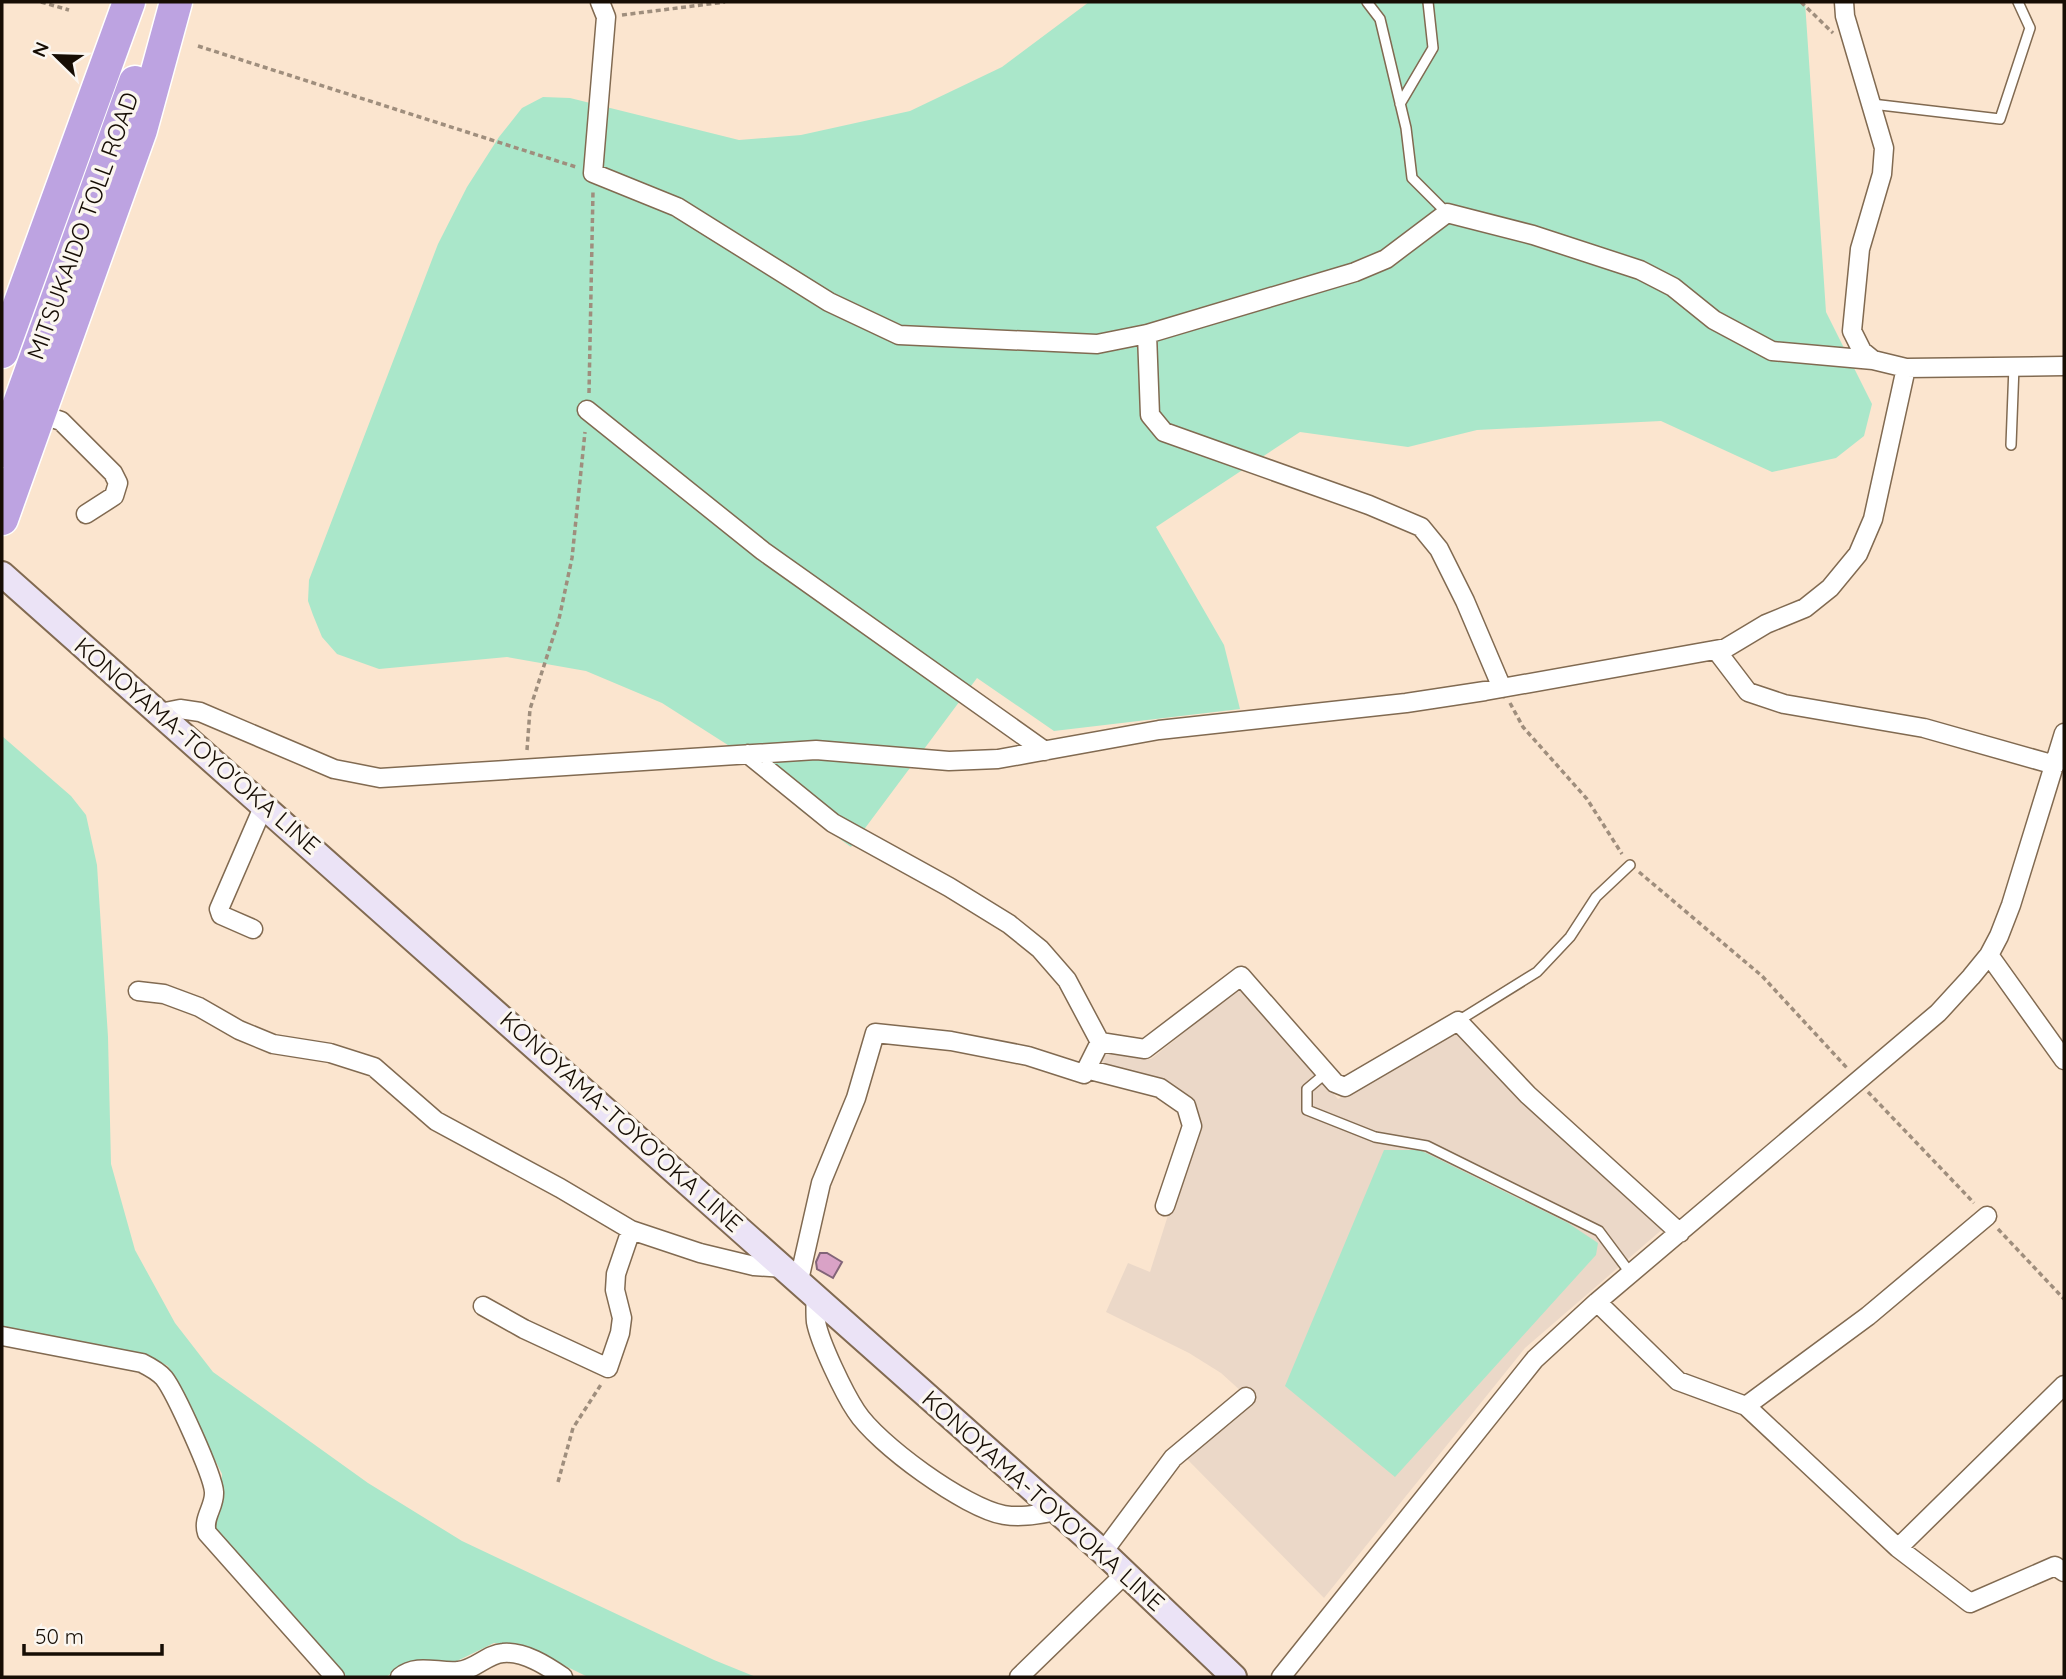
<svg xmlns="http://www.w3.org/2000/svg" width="2066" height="1679" viewBox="0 0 2066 1679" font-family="Quicksand,sans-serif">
<rect width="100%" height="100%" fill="#fbe5cf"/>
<path fill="#ebd8c8" d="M1236,991L1249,992L1338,1099L1457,1029L1665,1227L1525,1348L1324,1598L1187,1459L1252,1401L1221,1373L1189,1353L1106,1312L1128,1263L1150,1272L1196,1127L1195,1113L1095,1066L1103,1056L1113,1051L1151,1059Z"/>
<path fill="#aae7ca" d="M1089,2H1805L1826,312L1872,404L1864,436L1836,458L1772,472L1661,421L1477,430L1408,447L1300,432L1156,527L1224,645L1240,709L1054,731L977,678L851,847L800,810L731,747L662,703L586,671L507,657L379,669L337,654L322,637L313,615L308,601L309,580L438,244L467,187L499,137L522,108L543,97L570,98L739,140L801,135L910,111L1002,67Z
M2,736L71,796L86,815L97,865L108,1037L111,1164L135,1250L175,1323L213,1372L368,1483L462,1541L714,1660L756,1677H588L522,1645L494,1643L457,1661H409L386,1677H347L215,1529L221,1504L222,1474L168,1366L144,1355L2,1328Z
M1384,1150H1420L1568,1223L1598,1243L1596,1255L1395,1477L1285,1386Z"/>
<path fill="#d9a2c6" stroke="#826478" stroke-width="2" d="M820,1253H827L842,1262L833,1278L817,1269L816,1262Z"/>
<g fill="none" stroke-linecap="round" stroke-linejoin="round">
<defs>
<path id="lane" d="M1367,2L1380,19L1406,128L1412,178L1447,213
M1400,104L1433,48L1428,2
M1872,104L2000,119L2030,28L2018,2
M2011,445L2014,366
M1458,1021L1537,972L1570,937L1596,897L1630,865
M1326,1073L1307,1089V1110L1375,1137L1427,1146L1599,1231L1631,1274"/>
<path id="street" d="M600,2L606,17L593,173L677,207L829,302L899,335L1097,344L1147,334L1355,272L1386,259L1447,213L1533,235L1640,270L1673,287L1714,320L1772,351L1873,360
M1844,2L1845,16L1884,148L1882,174L1860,249L1852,331L1862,351L1873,360L1906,368L2064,366
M1147,334L1150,415L1164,432L1369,505L1421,527L1439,549L1465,601L1502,688
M587,410L763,551L1045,751
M40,414L61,421L113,473L118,483L114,496L86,514
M1716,650L1748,692L1784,704L1924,728L2055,765
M160,713L180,709L200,712L334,769L380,778L816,750L949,761L998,759L1159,730L1406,703L1485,691L1726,648L1766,624L1805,608L1830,588L1858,554L1873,519L1906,368
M748,754L833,823L949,887L1009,924L1040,949L1067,980L1100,1042
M253,929L221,915L219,909L264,805
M1989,955L2064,1060
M138,991L164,994L199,1007L239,1030L273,1044L330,1053L374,1067L436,1121L560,1188L631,1230L700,1253L754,1266L785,1268
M1100,1042L1145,1049L1241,976L1335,1083L1345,1087L1458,1021L1528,1095L1680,1233
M1086,1069L1160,1088L1186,1106L1192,1126L1165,1206
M799,1280L821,1183L856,1098L875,1033L951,1041L1028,1056L1084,1074L1100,1042
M815,1295C816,1304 815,1313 816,1322C820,1343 844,1393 856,1411C877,1444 965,1508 1004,1515C1023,1518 1039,1514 1057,1511
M1597,1302L1678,1381L1746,1406L1898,1548L1970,1603L2055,1566L2064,1572
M483,1306L524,1329L608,1368L620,1333L622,1318L615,1290L616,1274L631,1230
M2,1336L142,1363C150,1367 158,1371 164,1378C175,1392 213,1475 214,1492C215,1507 202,1518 207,1533L335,1677
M1746,1406L1868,1316L1987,1216
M1898,1548L2064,1385
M1103,1552L1173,1458L1246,1397
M400,1677C417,1663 438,1673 458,1671C475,1670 487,1654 503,1653C524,1651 547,1666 563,1677
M1019,1677L1126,1573
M1281,1677L1535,1359L1597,1302L1938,1013L1971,977L1989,955L1999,936L2011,905L2064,733"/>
<path id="secondary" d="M2,574L1103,1552L1234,1677"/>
<path id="highway" d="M2,352L129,2
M2,451L135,82
M2,519L141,130L176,2"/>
</defs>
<use href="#lane" stroke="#816a51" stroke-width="12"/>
<use href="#street" stroke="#816a51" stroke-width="21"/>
<use href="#secondary" stroke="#816a51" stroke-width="28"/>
<use href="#highway" stroke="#fff" stroke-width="35"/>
<path stroke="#9f8e7d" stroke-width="3.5" stroke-dasharray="5 3.5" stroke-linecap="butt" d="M41,2L69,10
M1801,2L1833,33
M622,15L725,2
M198,46L576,167
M589,393L593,191
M1510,703L1523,727L1587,799L1622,854
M527,750L530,709L559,619L572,558L585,432
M1639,872L1762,976L1847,1068
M1868,1092L1974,1203
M1998,1229L2064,1299
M558,1482L573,1428L602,1383"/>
<use href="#lane" stroke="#fff" stroke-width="9"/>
<use href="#street" stroke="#fff" stroke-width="18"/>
<use href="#secondary" stroke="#ebe3f6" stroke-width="24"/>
<use href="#highway" stroke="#bda3e1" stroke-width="32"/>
</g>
<g text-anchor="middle" stroke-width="7" stroke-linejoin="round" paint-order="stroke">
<g font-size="24" fill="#160d04" stroke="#fbf6f0">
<text transform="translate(83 226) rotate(-70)" y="8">MITSUKAIDO TOLL ROAD</text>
<text transform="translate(197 746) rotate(41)" y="8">KONOYAMA-TOYO'OKA LINE</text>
<text transform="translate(621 1122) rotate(42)" y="8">KONOYAMA-TOYO'OKA LINE</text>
<text transform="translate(1043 1501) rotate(42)" y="8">KONOYAMA-TOYO'OKA LINE</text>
</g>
</g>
<rect width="2066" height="1679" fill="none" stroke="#160d04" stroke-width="7"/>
<g transform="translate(56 56) rotate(293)" stroke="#fbf6f0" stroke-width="5" paint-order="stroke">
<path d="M0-5L12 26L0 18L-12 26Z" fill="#160d04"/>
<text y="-10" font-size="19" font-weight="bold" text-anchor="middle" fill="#160d04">N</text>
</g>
<path d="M24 1644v10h138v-10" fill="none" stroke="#160d04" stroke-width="3.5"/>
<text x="35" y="1644" font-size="21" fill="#160d04" stroke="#fbf6f0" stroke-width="5" paint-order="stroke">50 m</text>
</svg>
